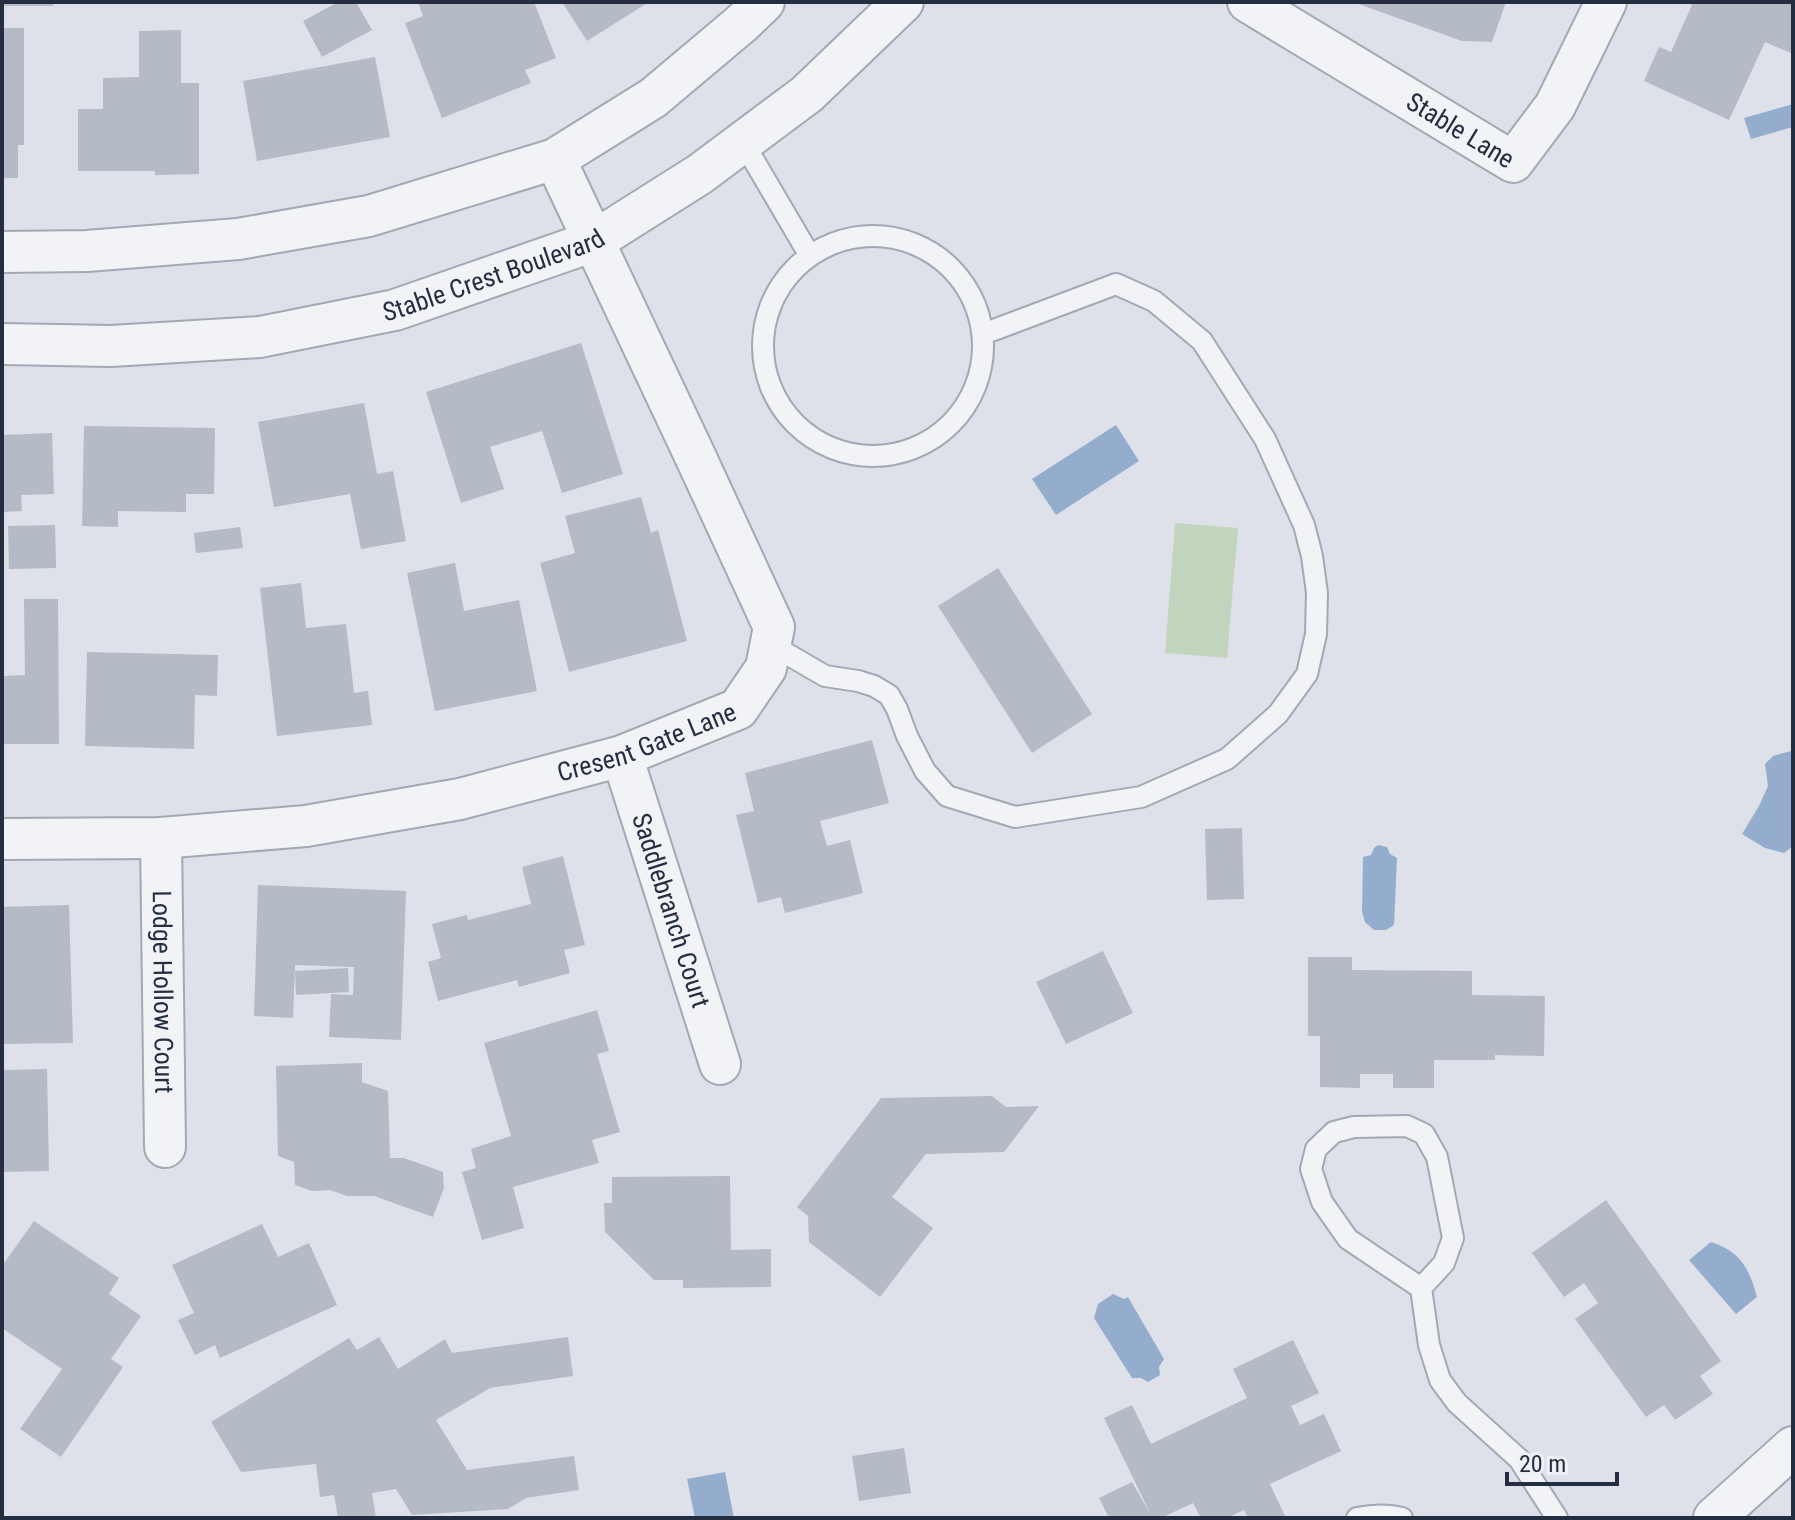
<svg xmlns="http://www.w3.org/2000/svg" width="1795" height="1520" viewBox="0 0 1795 1520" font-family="'Roboto Condensed',sans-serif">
<rect width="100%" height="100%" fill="#dee1e9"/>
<path fill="#c2d4be" d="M1175,523L1238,528L1227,658L1165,653Z"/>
<path fill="#95adcd" d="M1793,104V127L1751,139L1744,118Z
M1116,425L1139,461L1056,515L1032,479Z
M1791,751L1793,752V846L1784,853L1765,848L1742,834L1759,806L1768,786L1765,764L1773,756Z
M1378,845L1387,847L1390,854L1397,858L1394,925L1386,930H1374L1365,922L1362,912L1363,857L1371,855L1374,848Z
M1711,1242C1741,1252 1749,1268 1757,1297L1736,1314L1689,1260Z
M1113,1294L1124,1299L1128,1297L1164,1359L1159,1367L1160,1375L1148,1382L1141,1378H1132L1094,1318L1098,1304Z
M725,1472L734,1518H695L687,1479Z"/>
<path fill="#b4bac6" d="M2,2H53V6H2Z
M338,2H356L372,30L322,57L303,21Z
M418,2H534L556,58L525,70L531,83L442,118L405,23L423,16Z
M562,2H649L587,41Z
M1353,2H1506L1492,42L1462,41Z
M1685,2H1793V54L1765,42L1729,120L1644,81L1659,47L1671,52L1692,5Z
M2,28H24V145H18V178H2Z
M181,30V83H199V174L155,175V171H78V109H103V78L139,77V31Z
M375,57L390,137L257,161L243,81Z
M581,343L623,474L562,493L542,431L490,447L504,489L461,503L426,392Z
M364,403L377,474L393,471L406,541L361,549L350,494L274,507L258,422Z
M84,426L215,428L214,494H186V512L118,511V527L82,526Z
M52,433L54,494L21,495L22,511L2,512V435Z
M641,497L651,533L658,530L687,641L569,672L540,563L575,553L565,516Z
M55,525L56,568L9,569L8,526Z
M240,527L243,548L196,553L194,533Z
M455,563L464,611L519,600L537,691L435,711L407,573Z
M998,568L1092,714L1032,753L938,606Z
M301,583L306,628L346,624L354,693L368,691L372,725L277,736L260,588Z
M24,599H58L59,744H2V676L25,675Z
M87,652L218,655L217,696L195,695L194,749L85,746Z
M872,740L889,803L820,821L827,846L850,840L863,893L785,913L781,897L758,903L736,815L754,811L745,773Z
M1242,828L1244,899L1207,900L1205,829Z
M563,856L585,945L564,950L570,973L519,987L517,980L438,1001L428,962L441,958L432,924L467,915L468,920L531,904L522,867Z
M258,885L406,891L401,1040L329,1037L331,994L353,995L354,967L295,965L293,1018L254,1016Z
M69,905L73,1043L2,1044V907Z
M1103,951L1133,1013L1066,1044L1036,982Z
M1308,957H1352V970L1472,971V995L1545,996L1544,1056L1495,1055V1060H1434V1088H1393V1074H1360V1088L1320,1087V1036H1308Z
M348,968L349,992L296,995L295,971Z
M597,1010L609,1051L597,1054L620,1132L592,1140L599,1163L513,1187L524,1228L482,1240L462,1172L476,1168L471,1149L511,1136L484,1043Z
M362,1063V1082L388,1091L390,1158H404L443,1172L444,1188L433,1217L374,1196H347L330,1190L312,1191L295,1185L294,1162L278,1156L276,1066Z
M47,1069L49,1171L2,1172V1070Z
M992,1096L1006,1107L1039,1106L1004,1152L926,1154L892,1197L933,1228L880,1297L809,1242L808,1216L797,1207L881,1098Z
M730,1176L731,1250L771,1249V1287L683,1288V1280H654L605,1232L604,1203H612V1177Z
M1606,1200L1721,1361L1700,1376L1713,1394L1675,1420L1664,1405L1646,1417L1575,1319L1598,1303L1584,1283L1564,1297L1532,1253Z
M34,1221L119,1278L109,1294L141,1316L111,1359L123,1367L61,1457L20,1429L62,1369L2,1328V1266Z
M262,1224L278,1257L309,1243L337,1305L220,1358L215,1345L195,1355L178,1320L194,1313L172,1265Z
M379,1337L398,1369L445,1339L452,1353L568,1337L573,1376L490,1388L436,1420L467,1470L574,1456L579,1490L526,1498L508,1509L412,1515L396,1489L372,1493L376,1518H338L334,1495L320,1497L316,1464L241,1472L211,1422L349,1338L357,1350Z
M1293,1340L1319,1393L1291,1406L1300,1425L1324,1414L1341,1451L1270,1484L1286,1518H1248L1244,1510L1227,1518H1201L1193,1503L1161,1518H1109L1099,1498L1132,1482L1151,1515L1104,1418L1132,1405L1151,1444L1247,1398L1233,1369Z
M904,1448L911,1493L859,1501L852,1456Z"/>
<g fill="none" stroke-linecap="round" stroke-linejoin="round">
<defs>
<path id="lane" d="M743,142L810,256
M763 346a110 110 0 1 1 220 0a110 110 0 1 1-220 0Z
M770,644L825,676L858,681L874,686L889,695L897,709L907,736L925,771L947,796L1015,817L1141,797L1227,759L1278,714L1307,674L1316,634L1317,593L1312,556L1304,525L1265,439L1202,341L1154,301L1116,284L983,334
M1421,1288L1444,1263L1453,1238L1437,1157L1424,1134L1407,1126L1354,1127L1334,1132L1316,1149L1311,1169L1322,1202L1348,1239L1421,1288L1429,1345L1440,1380L1457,1403L1519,1459L1557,1518
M1357,1518C1372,1515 1387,1514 1402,1518"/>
<g id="street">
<path id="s1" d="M1248,2L1513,162L1555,106L1606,2"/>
<path d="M2,252L87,251L238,239L369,216L555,159L653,98L741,24L764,2"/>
<path id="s2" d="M2,344L111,346L260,337L395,310L594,241L700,174L807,94L903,2"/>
<path id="s3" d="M622,756L720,1064"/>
<path id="s4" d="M161,838L165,1147"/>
<path id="s5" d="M2,839L161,838L306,826L460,799L622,756L738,709L766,668L774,627L696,458L555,159"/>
<path d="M1714,1518L1793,1447"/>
</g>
</defs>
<use href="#lane" stroke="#a3a8b3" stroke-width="24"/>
<use href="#street" stroke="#a3a8b3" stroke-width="44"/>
<use href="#lane" stroke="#f1f3f7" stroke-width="20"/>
<use href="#street" stroke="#f1f3f7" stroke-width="40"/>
</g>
<g text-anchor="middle" stroke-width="8" stroke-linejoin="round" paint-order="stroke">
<g font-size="26" fill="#252e41" stroke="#edf1f6">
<text dy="9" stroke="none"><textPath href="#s1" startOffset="248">Stable Lane</textPath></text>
<text dy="9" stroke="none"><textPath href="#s2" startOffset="500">Stable Crest Boulevard</textPath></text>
<text dy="9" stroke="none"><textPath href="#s5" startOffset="656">Cresent Gate Lane</textPath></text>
<text dy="9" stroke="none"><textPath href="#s3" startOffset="162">Saddlebranch Court</textPath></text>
<text dy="9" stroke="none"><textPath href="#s4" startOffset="154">Lodge Hollow Court</textPath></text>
</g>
</g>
<rect width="1795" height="1520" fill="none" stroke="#252e41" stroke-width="8"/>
<path d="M1507 1472v12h110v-12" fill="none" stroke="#252e41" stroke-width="4"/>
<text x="1519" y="1472" font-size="24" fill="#252e41" stroke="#edf1f6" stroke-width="6" paint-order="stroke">20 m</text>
</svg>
